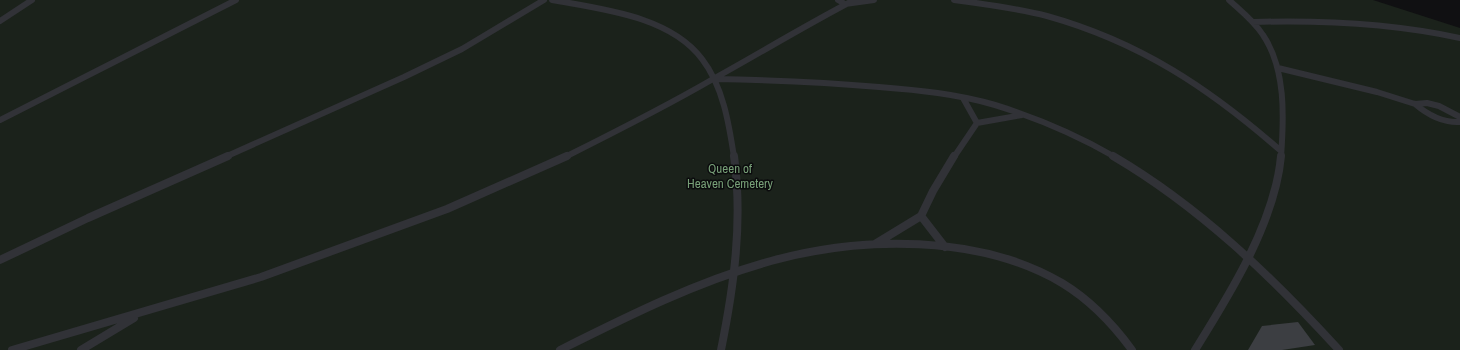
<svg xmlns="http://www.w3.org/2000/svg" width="1460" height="350" viewBox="0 0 1460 350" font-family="'Archivo Narrow',sans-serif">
<rect width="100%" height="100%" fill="#101012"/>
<path fill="#1b221b" d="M0,0H1373L1460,28V350H0Z"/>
<path fill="#3c3e42" d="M1298,322L1315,345L1282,350H1248L1262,326Z"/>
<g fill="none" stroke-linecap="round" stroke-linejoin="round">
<path stroke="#313237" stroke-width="6" d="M552,0C601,9 670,16 702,59C723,86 729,124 734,157
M838,0L845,4L874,0
M954,0C985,4 1016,8 1047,16C1140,42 1209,88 1281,151
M1229,0C1241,11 1254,21 1263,35C1286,69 1284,117 1281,157
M0,21L32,0
M1253,22C1323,20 1391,23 1460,38
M1278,68L1377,92L1415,104L1427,103L1439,106L1460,117
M715,79C770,80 824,82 879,87C918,90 958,94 995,105C1037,118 1077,135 1115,157
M963,98L977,123
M1415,104C1428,115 1443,123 1460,122
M0,120L236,0
M225,157L404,77L462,49L544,0
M565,157C615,132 665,107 713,79C760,53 806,25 854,0
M954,157L977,123L1022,115"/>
<path stroke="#313237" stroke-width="8" d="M1113,156C1200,207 1271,276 1339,350
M875,244L921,216
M945,247L921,216L933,191L954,156
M0,260L88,218L228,156
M12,350L261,277L447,209L567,156
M81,350L134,318
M560,350C628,316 698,281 771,261C861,236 979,234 1062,283C1090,300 1113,324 1132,350
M721,350C734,286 743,221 734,156
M1195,350C1230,294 1275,222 1281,156"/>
</g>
<g text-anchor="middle" stroke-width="3" stroke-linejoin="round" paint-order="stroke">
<g font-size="13" fill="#779f77" stroke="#0b0b0d">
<text x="730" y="173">Queen of<tspan x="730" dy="15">Heaven Cemetery</tspan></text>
</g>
</g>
</svg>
